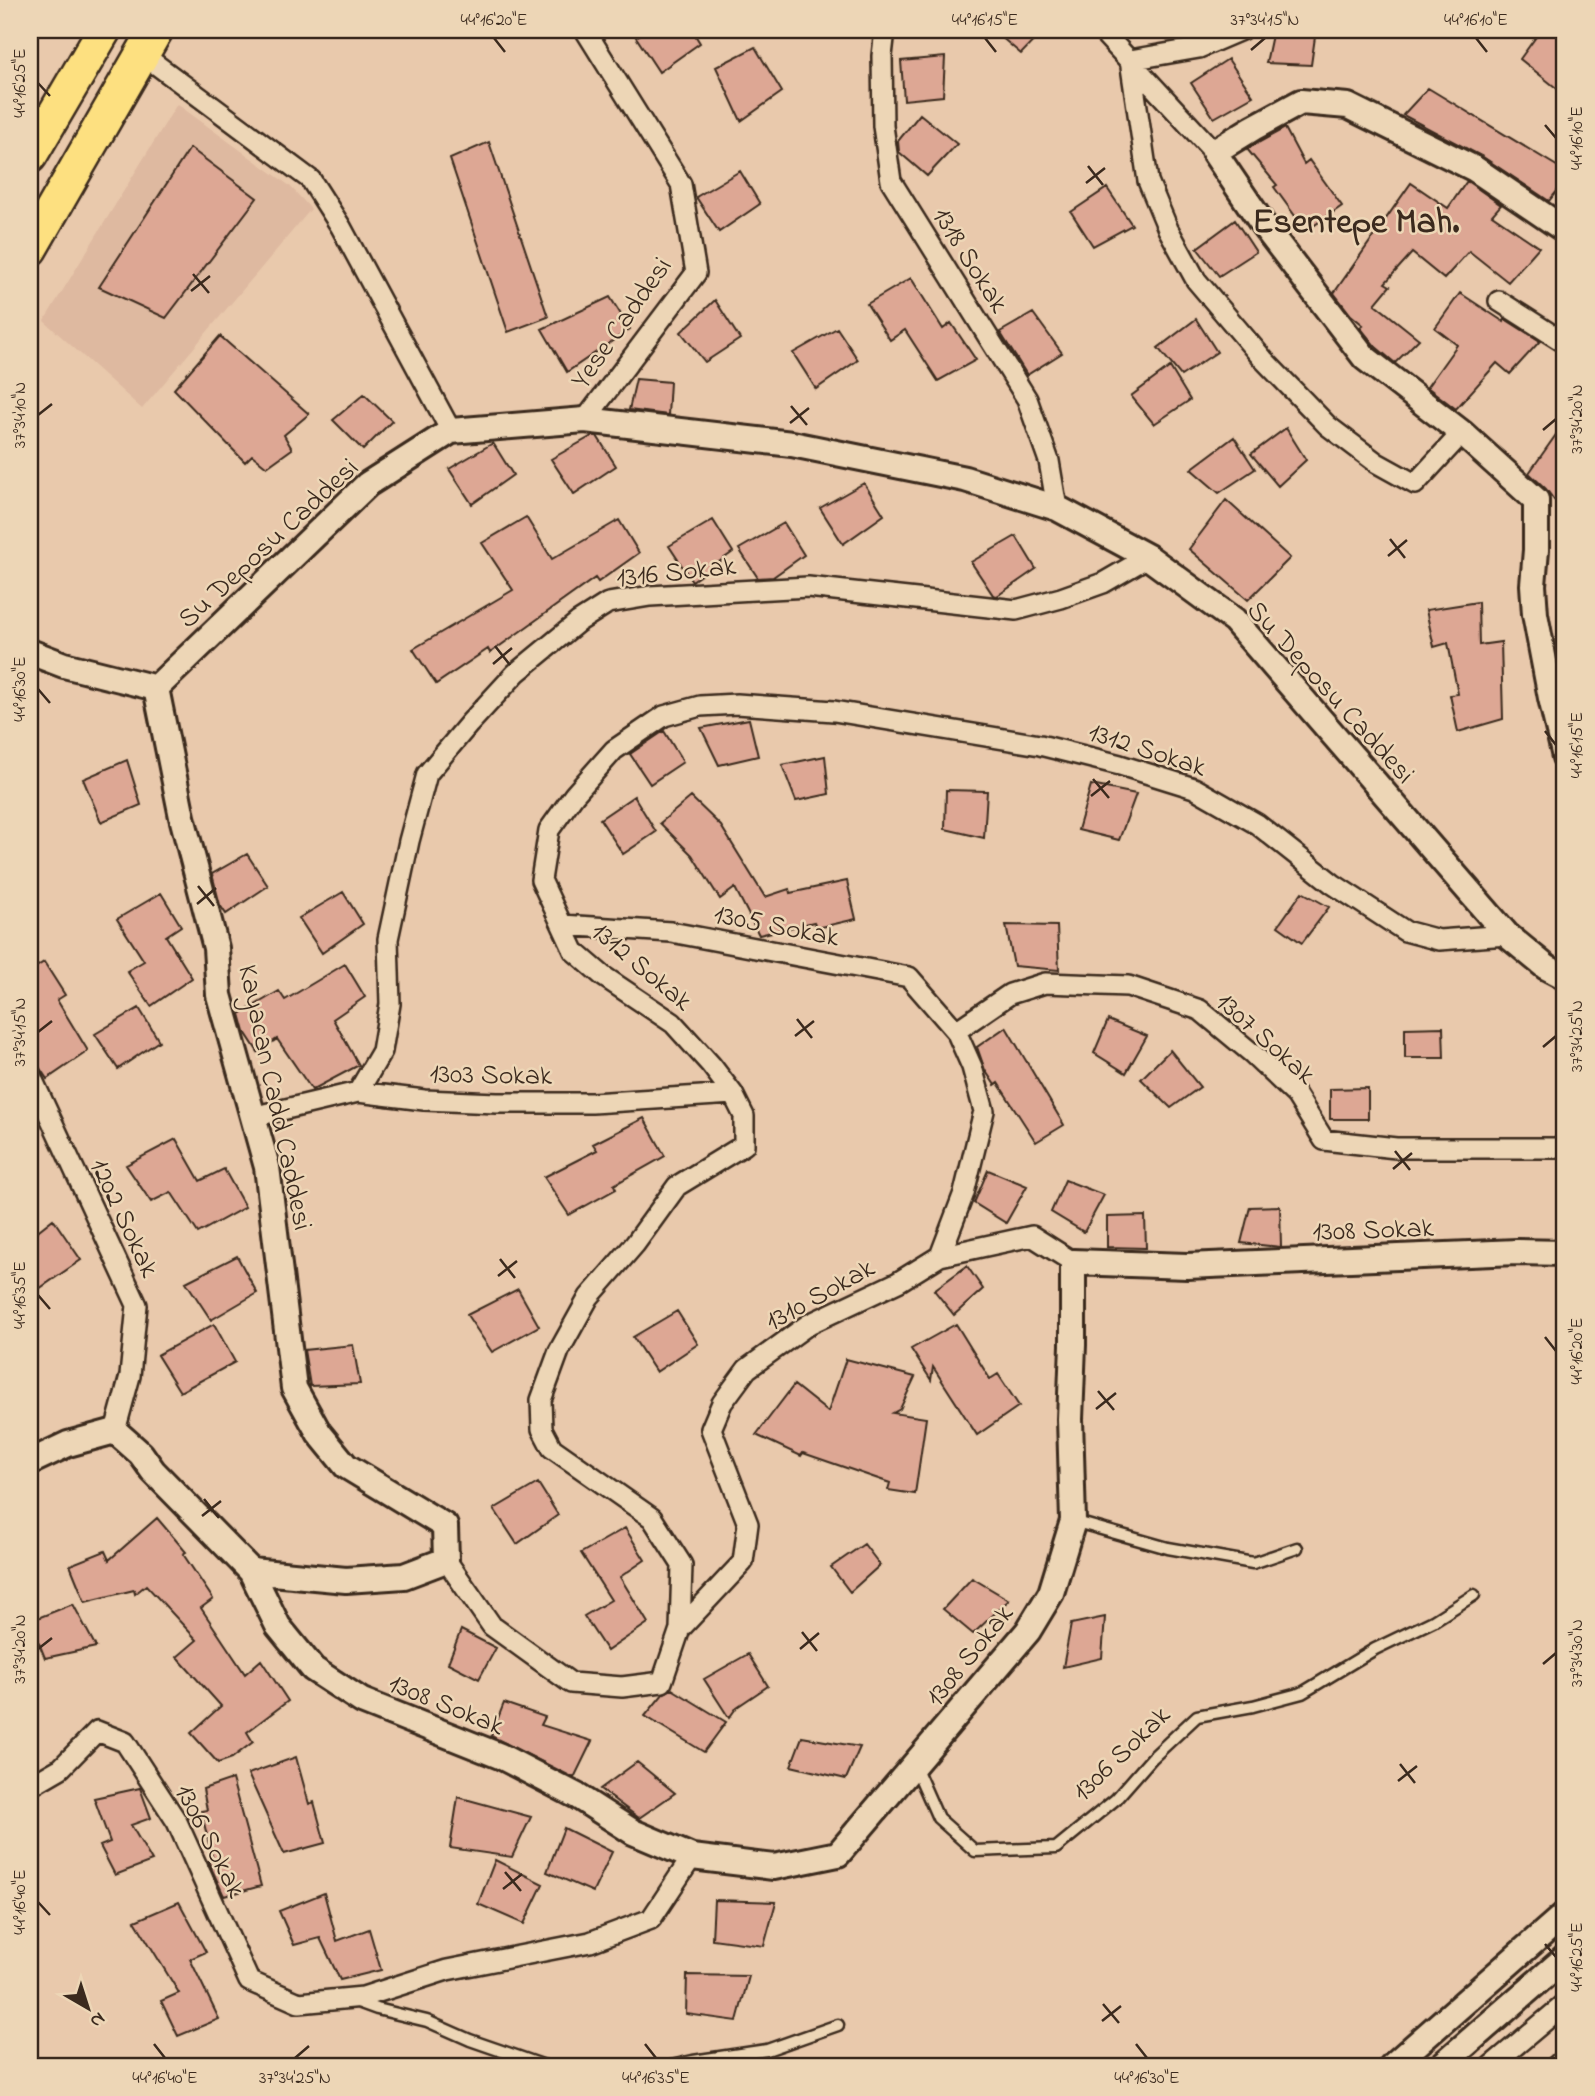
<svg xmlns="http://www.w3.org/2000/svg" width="1595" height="2096" viewBox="0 0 1595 2096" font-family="'Indie Flower',sans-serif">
<rect width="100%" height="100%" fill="#e9c9ac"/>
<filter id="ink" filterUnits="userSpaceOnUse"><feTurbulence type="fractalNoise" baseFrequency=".0143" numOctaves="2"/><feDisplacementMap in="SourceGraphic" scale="14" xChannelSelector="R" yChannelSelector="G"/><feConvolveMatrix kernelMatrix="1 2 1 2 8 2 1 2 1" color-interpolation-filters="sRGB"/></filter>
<g filter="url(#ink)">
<path fill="#deb9a0" d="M177,104L290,186L311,209L142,409L44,321Z"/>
<path fill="#dda794" stroke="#3b2a1e" stroke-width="2" d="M648,30H692L700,43L659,72L636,37Z
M993,30H1044L1021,54Z
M1273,30H1316L1311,65L1266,63Z
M1541,30H1554L1565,37V95L1520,59Z
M755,47L782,92L741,121L716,67Z
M945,57L943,96L904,100L901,61Z
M1228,59L1253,96L1214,118L1191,83Z
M1428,88L1565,171V181L1549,201L1483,157L1403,115Z
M920,114L957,144L927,176L899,152L898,141Z
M1285,128L1304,164L1309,160L1342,206L1306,231L1274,187L1277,185L1247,149Z
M489,142L548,317L508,332L450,159Z
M190,148L257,198L166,318L99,287Z
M740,171L760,204L719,232L696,197Z
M1467,181L1501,205L1492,215L1539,247L1508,282L1469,251L1444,279L1412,253L1385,283L1390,286L1375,304L1419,339L1395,363L1376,347L1360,327L1363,325L1351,315L1334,293L1411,183L1448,208Z
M1107,188L1132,225L1093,246L1071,212Z
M1235,220L1256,252L1219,276L1197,248Z
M911,278L943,329L951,323L976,360L938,381L905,330L890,340L867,304Z
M1460,293L1504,322L1505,319L1540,341L1510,374L1497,363L1456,409L1427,387L1457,345L1435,328Z
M610,297L630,329L567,372L542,329Z
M715,300L740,339L705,362L681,332Z
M1033,313L1062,353L1027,375L1000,332Z
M1196,319L1217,352L1181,376L1158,348Z
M837,328L858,360L816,389L793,353Z
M220,336L309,414L284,435L292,449L267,467L252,455L245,462L174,389Z
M1170,367L1190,400L1154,424L1131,396Z
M636,379L670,382L668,415L629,410Z
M364,394L392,421L363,450L333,420Z
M1565,422V488L1554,500L1546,489L1529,473Z
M1286,428L1306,460L1278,486L1251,454Z
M592,436H597L616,466L574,494L551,459Z
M1234,437L1255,469L1219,493L1191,469Z
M493,443L513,475L472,504L449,469Z
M864,483L884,515L843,544L820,508Z
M1226,500L1290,558L1248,600L1189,549Z
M526,517L552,559L619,520L639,553L598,582L595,578L490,653L488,649L436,684L413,649L513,590L482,543Z
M713,520L733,552L692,581L669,546Z
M784,523L804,555L773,577L758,578L739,549Z
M1016,536L1036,569L997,596L993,595L971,562Z
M1478,602L1479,645L1501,642L1503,719L1458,732L1450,695L1458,694L1448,643L1434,647L1426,610Z
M749,719L758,756L719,765L701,728Z
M664,731L683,762L650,784L630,754Z
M825,756L829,794L796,801L782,765Z
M127,760L141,805L101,822L83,779Z
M1091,785L1136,794L1119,840L1078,830Z
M946,790L987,791L984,838L945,829Z
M634,796L656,832L623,854L600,819Z
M691,797L721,826L765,897L789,889L790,893L847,881L856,919L817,928L814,922L759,935L735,888L720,899L692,855L660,823Z
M247,854L268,886L226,914L220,905L212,874Z
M343,892L363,924L322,953L299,918Z
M1302,892L1329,907L1302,943L1278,926Z
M161,893L181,926L166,936L192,978L151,1006L127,971L144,961L117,919Z
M1006,925L1057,926L1059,970L1014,966Z
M44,962L65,995L57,1000L88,1051L47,1079L30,1053V971Z
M345,964L365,997L333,1019L359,1065L312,1090L277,1039L258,1052L245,1032L240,1014L279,991L285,1000Z
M139,1008L159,1041L118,1069L95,1034Z
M1108,1020L1147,1036L1126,1073L1094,1053Z
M1006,1027L1064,1125L1036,1142L998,1083L995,1085L985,1070L977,1047Z
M1443,1027L1444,1058H1405V1028Z
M1170,1050L1200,1087L1171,1108L1141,1079Z
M1368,1088V1119H1330V1089Z
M644,1118L665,1156L614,1185L616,1189L569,1215L544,1177L597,1150L593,1144Z
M176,1139L200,1181L224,1169L245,1207L198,1233L171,1192L151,1202L126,1165Z
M988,1170L1027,1186L1006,1223L974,1203Z
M1065,1180L1104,1195L1084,1232L1051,1212Z
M1280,1206L1281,1247L1241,1243L1250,1207Z
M1145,1216L1146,1248L1107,1247V1217Z
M53,1219L81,1260L30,1295V1237Z
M237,1256L257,1293L211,1320L186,1282Z
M967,1266L983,1289L954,1315L934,1290Z
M518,1289L539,1326L492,1352L467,1315Z
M677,1311L698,1344L656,1372L633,1337Z
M214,1324L235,1362L180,1392L157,1355Z
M956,1324L990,1379L998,1374L1019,1406L977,1435L933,1367L931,1380L911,1349Z
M353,1345L360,1384L310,1386L304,1350Z
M846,1359L915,1377L900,1409L893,1413L926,1418L915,1494L888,1490L890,1483L803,1453L801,1456L756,1435L794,1385L828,1412Z
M538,1483L558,1515L517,1544L494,1509Z
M157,1518L186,1552L183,1554L213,1599L201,1608L245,1674L261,1660L288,1701L247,1732L253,1742L232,1758L218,1763L191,1733L221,1706L177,1657L197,1640L146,1585L135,1594L134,1590L85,1602L70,1565L105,1551L109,1560Z
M625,1528L645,1560L620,1577L648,1623L607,1651L584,1616L611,1600L581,1553Z
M864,1544L880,1565L850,1592L831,1567Z
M972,1578L1009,1600L973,1634L943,1609Z
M73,1604L96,1647L45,1658L30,1621Z
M1105,1617L1102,1658L1063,1667L1071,1624Z
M461,1630L496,1648L479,1679L448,1663Z
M748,1654L768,1686L737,1707L729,1718L704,1679Z
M672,1689L726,1722L704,1752L645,1716L663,1694Z
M504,1703L545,1717L541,1725L592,1741L574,1778L491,1736Z
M802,1737L860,1747L846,1779L791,1766Z
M296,1757L309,1804L314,1802L325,1843L284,1854L248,1774Z
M637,1762L675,1793L639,1818L600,1789Z
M232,1779L261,1886L224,1896L208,1861L213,1860L201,1811L207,1810L203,1789Z
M140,1788L151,1818L131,1825L152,1861L115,1875L100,1846L110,1842L94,1798Z
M458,1797L531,1817L512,1857L450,1848Z
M564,1828L612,1852L593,1892L547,1872Z
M495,1860L543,1884L524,1924L478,1904Z
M324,1893L337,1941L369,1929L381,1970L340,1980L320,1938L294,1945L279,1911Z
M714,1900L776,1902L764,1946L712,1939Z
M179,1902L206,1952L190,1959L219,2019L178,2036L161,2001L179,1993L135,1921Z
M687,1975L749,1976L737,2021L686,2014Z"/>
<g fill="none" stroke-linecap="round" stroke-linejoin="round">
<defs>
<path id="service" d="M1073,1521L1168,1548L1253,1563L1297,1548
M915,1766L938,1818L975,1851L1056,1848L1116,1799L1152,1758L1197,1716L1253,1706L1302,1693L1375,1649L1433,1621L1474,1595
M355,2001L377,2009L427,2021L470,2040L545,2066
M671,2066L693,2061L767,2050L838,2025"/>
<path id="minor" d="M585,30L681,184L696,273L585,420
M885,30L882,56L883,126L891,181L1027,399L1049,461L1057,508
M1101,30L1214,152
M1241,30L1199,48L1130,60L1148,181L1168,229L1196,280L1263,359L1328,426L1377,463L1415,484L1462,433
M142,54L311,180L341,227L451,431
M1499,301L1565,343
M562,925L671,932L909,977L956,1031L972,1067L984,1111L964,1193L940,1256
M956,1031L1010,994L1045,983L1128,986L1200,1010L1253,1054L1296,1095L1324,1140L1396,1148H1565
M30,1074L137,1305L130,1376L115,1431
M358,1092L382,1051L390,1004L388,939L409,841L427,774L469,724L516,673L578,622L608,603L650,596L808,587L1016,610L1061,598L1103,583L1148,557
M252,1117L358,1092L424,1100L497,1103H592L733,1094
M446,1560L492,1626L571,1683L622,1687L662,1682L680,1629L743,1562L748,1524L711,1429L722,1403L747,1369L809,1324L898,1282L940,1256L1032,1236L1073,1262
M680,1629L682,1565L652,1518L552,1448L542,1429L541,1400L559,1351L589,1297L635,1244L677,1186L744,1145V1116L733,1094L711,1065L673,1023L603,976L574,951L541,880L549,830L574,795L614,750L664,716L700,706L737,704L834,711L1040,745L1120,765L1194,788L1257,824L1333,884L1405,931L1439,940L1507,935
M30,1786L61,1768L97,1731L125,1742L177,1822L249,1981L299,2003L363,1997L447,1970L590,1942L651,1919L692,1857
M1491,2066L1565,2004
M1556,2066L1565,2058"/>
<path id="tertiary" d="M1565,230L1475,169L1348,106L1301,102L1253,128L1214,152L1264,226L1365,358L1462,433L1536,500V550L1533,585L1535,614L1551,698L1565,757
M30,652L64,665L156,688L182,817L216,948L219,995L267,1167L294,1388L319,1433L346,1466L445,1526L446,1560L404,1576L346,1580L251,1571L153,1471L141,1454L115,1431L68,1444L30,1462
M156,688L368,484L451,431L585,420L792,444L965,479L1057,508L1148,557L1234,620L1507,935L1546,967L1565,977
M251,1571L278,1626L313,1669L362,1701L500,1756L577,1796L633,1832L692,1857L774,1867L838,1854L1028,1631L1051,1593L1073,1521L1070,1419L1073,1345V1262L1187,1266L1517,1252L1565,1253
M1392,2066L1565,1914
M1441,2066L1565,1958"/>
<path id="trunk" d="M30,156L104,30
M30,249L156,30"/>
</defs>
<use href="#service" stroke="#3b2a1e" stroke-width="15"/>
<use href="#minor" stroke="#3b2a1e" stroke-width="24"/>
<use href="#tertiary" stroke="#3b2a1e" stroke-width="30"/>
<use href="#trunk" stroke="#3b2a1e" stroke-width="38"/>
<path stroke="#3b2a1e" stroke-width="3.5" stroke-dasharray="7 5" stroke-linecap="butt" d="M30,286L38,273"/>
<use href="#service" stroke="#edd6b6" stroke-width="10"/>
<use href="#minor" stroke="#edd6b6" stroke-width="19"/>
<use href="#tertiary" stroke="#edd6b6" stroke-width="24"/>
<use href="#trunk" stroke="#fde080" stroke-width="33"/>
</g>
</g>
<path fill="none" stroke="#3b2a1e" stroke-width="2.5" d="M494,38L505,52M985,38L996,52M1476,38L1487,52M1251,50L1265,38M38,83L50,96M1545,125L1556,138M1088,166L1103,185M1086,183L1105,168M193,274L209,293M191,291L210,276M791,406L807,425M38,415L52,404M790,423L809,408M1543,430L1556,419M1390,539L1405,558M1388,556L1407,540M495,646L510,665M493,664L512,648M38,689L50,703M1545,731L1556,745M1093,779L1109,798M1091,796L1110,781M198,886L214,906M197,904L216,888M797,1019L812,1038M38,1032L52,1021M795,1036L814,1021M1543,1047L1556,1036M1395,1151L1410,1170M1393,1169L1412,1153M500,1259L515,1278M498,1276L517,1261M38,1295L50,1309M1545,1337L1556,1351M1098,1391L1114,1410M1096,1409L1116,1393M204,1499L219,1518M202,1516L221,1501M802,1632L817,1651M38,1649L52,1638M800,1649L819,1633M1543,1664L1556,1653M1400,1764L1415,1783M1398,1781L1417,1766M505,1872L521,1891M503,1889L522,1874M38,1902L50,1915M1545,1944L1556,1957M1103,2004L1119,2023M1102,2021L1121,2006M154,2044L165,2058M645,2044L656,2058M1136,2044L1147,2058M295,2058L309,2046"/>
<g text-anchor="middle" stroke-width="5" stroke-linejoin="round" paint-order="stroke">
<g font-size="28" fill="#3b2a1e" stroke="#edd6b6">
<text transform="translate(972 259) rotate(58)" y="10">1318 Sokak</text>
<text transform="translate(620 322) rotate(-55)" y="10">Yese Caddesi</text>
<text transform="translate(267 542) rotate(-43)" y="10">Su Deposu Caddesi</text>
<text transform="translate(676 570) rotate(-6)" y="10">1316 Sokak</text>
<text transform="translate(1332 691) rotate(48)" y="10">Su Deposu Caddesi</text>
<text transform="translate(1148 748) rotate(18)" y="10">1312 Sokak</text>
<text transform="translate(777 924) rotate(11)" y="10">1305 Sokak</text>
<text transform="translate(643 965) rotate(40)" y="10">1312 Sokak</text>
<text transform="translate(1267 1037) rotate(42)" y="10">1307 Sokak</text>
<text transform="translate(491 1073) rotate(1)" y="10">1303 Sokak</text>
<text transform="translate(277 1097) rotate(78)" y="10">Kayacan Cadd Caddesi</text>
<text transform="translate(126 1217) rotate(65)" y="10">1202 Sokak</text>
<text transform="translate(1373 1228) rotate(-2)" y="10">1308 Sokak</text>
<text transform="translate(819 1293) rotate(-29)" y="10">1310 Sokak</text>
<text transform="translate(968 1654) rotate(-51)" y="10">1308 Sokak</text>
<text transform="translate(447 1703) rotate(22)" y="10">1308 Sokak</text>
<text transform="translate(1120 1752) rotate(-44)" y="10">1306 Sokak</text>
<text transform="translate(212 1840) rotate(63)" y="10">1306 Sokak</text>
</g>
<g font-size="35" font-weight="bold" fill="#3b2a1e" stroke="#edd6b6">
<text x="1356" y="232">Esentepe Mah.</text>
</g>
</g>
<rect width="1595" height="2096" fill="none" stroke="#edd6b6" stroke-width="77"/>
<g transform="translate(88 2008) rotate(141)" stroke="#edd6b6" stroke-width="5" paint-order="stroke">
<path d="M0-5L12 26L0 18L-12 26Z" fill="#3b2a1e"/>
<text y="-10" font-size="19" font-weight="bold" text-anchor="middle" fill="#3b2a1e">N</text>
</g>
<rect x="38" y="38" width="1518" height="2020" fill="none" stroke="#3b2a1e" stroke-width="2.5"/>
<g font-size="18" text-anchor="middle" fill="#3b2a1e">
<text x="494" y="25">44°16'20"E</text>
<text x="985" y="25">44°16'15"E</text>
<text x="1265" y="25">37°34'15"N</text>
<text x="1476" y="25">44°16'10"E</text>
<text transform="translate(19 83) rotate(-90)" y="6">44°16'25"E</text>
<text transform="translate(1576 138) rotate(-90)" y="6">44°16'10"E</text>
<text transform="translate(19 415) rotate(-90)" y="6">37°34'10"N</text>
<text transform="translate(1576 419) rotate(-90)" y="6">37°34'20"N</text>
<text transform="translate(19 689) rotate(-90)" y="6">44°16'30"E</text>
<text transform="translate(1576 745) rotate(-90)" y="6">44°16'15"E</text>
<text transform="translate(19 1032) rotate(-90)" y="6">37°34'15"N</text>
<text transform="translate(1576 1036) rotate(-90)" y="6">37°34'25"N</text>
<text transform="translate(19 1295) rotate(-90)" y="6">44°16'35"E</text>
<text transform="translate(1576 1351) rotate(-90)" y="6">44°16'20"E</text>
<text transform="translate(19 1649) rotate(-90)" y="6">37°34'20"N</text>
<text transform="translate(1576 1653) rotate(-90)" y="6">37°34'30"N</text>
<text transform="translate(19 1902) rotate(-90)" y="6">44°16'40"E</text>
<text transform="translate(1576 1957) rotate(-90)" y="6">44°16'25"E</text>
<text x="165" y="2083">44°16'40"E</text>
<text x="295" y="2083">37°34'25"N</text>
<text x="656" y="2083">44°16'35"E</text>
<text x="1147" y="2083">44°16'30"E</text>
</g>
</svg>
